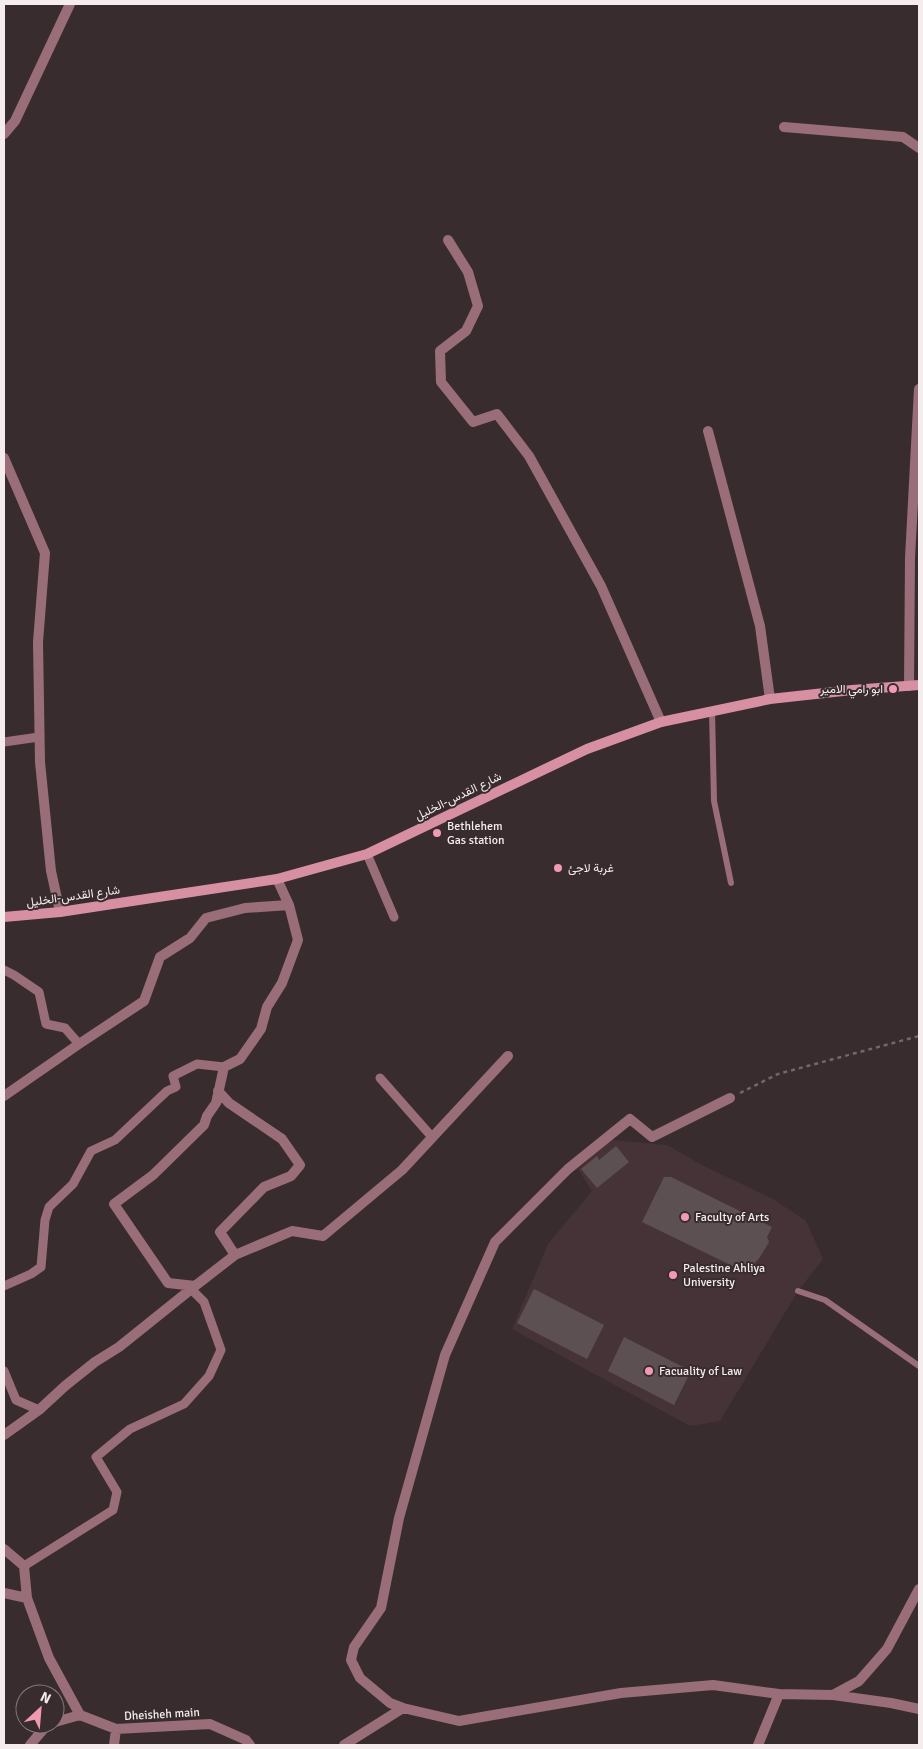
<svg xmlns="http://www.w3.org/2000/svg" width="923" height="1749" viewBox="0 0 923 1749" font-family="Signika,Vazirmatn,sans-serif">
<rect width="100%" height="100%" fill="#382c2f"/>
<path fill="#463337" d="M611,1140L667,1145L700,1164L773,1199L806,1221L823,1259L798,1291L720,1421L690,1426L512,1329L548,1244L592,1191L578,1169Z"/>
<path fill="#5d5053" d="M616,1146L629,1162L597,1188L581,1169L597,1156L599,1160Z
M664,1177H671L772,1227L767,1237L769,1242L760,1257L755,1263L749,1274L642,1222Z
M534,1289L604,1325L587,1359L517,1323Z
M624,1337L691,1371L674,1405L608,1371Z"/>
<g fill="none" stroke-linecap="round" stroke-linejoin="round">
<path stroke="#726769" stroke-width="2.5" stroke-dasharray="4 4" stroke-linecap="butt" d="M740,1093L778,1074L919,1036"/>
<path stroke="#9a6e79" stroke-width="6" d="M712,711L714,801L731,883
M798,1291L825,1300L919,1366"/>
<path stroke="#9a6e79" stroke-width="9" d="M4,742L39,737
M367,854L394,917
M4,970L14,975L39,992L46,1024L65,1028L79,1044
M380,1078L432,1137
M4,1286L31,1274L41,1267L45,1220L49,1207L73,1184L91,1151L115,1140L167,1091L176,1087L173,1076L197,1064L224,1067
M4,1371L16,1400L39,1410
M24,1566L113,1510L117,1492L96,1457L130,1429L184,1404L209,1376L221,1350L204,1302L191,1289"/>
<path stroke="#9a6e79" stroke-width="10" d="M784,127L903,137L919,148
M4,134L15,121L70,4
M448,240L468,272L478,306L466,331L440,351L441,382L473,422L497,414L529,456L601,586L661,722
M708,431L760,626L770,699
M4,458L45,553L38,642L40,762L51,871L60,912
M909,686L910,558L919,389
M277,879L289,905L298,940L282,983L267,1007L261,1029L240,1059L224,1067L216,1103L207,1116L204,1125L153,1175L114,1204L168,1283L195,1286L235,1255L292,1231L323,1236L402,1170L508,1056
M218,1091L229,1103L282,1139L300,1165L291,1176L264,1187L220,1232L235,1255
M4,1096L79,1044L144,1001L160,957L190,938L206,918L245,908L289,905
M4,1435L39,1410L65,1386L95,1362L119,1347L195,1286
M4,1549L24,1566L27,1598L49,1658L80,1715L116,1729L210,1724L246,1740L250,1745
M4,1593L27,1598
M833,1695L891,1703L919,1709
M403,1708L390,1703L360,1678L351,1660L354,1647L381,1608L399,1518L445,1355L495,1242L568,1169L630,1119L652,1137L730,1098
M55,1722L80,1715
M30,1745L47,1725L50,1724
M114,1745L116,1729
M344,1745L403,1708L459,1721L621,1693L713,1685L779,1694L833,1695L859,1681L887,1649L919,1589
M758,1745L779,1694"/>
<path stroke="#d690a2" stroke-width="10" d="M4,917L60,912L277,879L367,854L587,749L661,722L770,699L852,690L919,685"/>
</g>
<g fill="#f19ab1" stroke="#382c2f" stroke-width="2">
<circle cx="893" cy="689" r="5"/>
<circle cx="437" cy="833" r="5"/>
<circle cx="558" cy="868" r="5"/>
<circle cx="685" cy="1217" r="5"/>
<circle cx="673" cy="1275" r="5"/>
<circle cx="649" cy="1371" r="5"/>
</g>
<g text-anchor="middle" stroke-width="4" stroke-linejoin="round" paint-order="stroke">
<g font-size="12" fill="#f4eced" stroke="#382c2f" text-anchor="start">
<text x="883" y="693" text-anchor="end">ابو رامي الامير</text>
<text x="447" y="830">Bethlehem<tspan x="447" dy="14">Gas station</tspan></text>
<text x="568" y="872">غربة لاجئ</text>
<text x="695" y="1221">Faculty of Arts</text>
<text x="683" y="1272">Palestine Ahliya<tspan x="683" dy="14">University</tspan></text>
<text x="659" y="1375">Facuality of Law</text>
</g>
<g font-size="12" fill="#f4eced" stroke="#382c2f">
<text transform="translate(458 796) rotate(-26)" y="4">شارع القدس-الخليل</text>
<text transform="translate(73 896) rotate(-8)" y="4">شارع القدس-الخليل</text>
<text transform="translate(162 1714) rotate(-3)" y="4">Dheisheh main</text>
</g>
</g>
<rect width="923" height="1749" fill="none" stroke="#f4eced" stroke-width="10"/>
<g transform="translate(40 1709) rotate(26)"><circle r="24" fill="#382c2f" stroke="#83797b"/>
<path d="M0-4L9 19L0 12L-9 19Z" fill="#f19ab1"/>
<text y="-8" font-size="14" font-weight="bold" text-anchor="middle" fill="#f4eced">N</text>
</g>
</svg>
